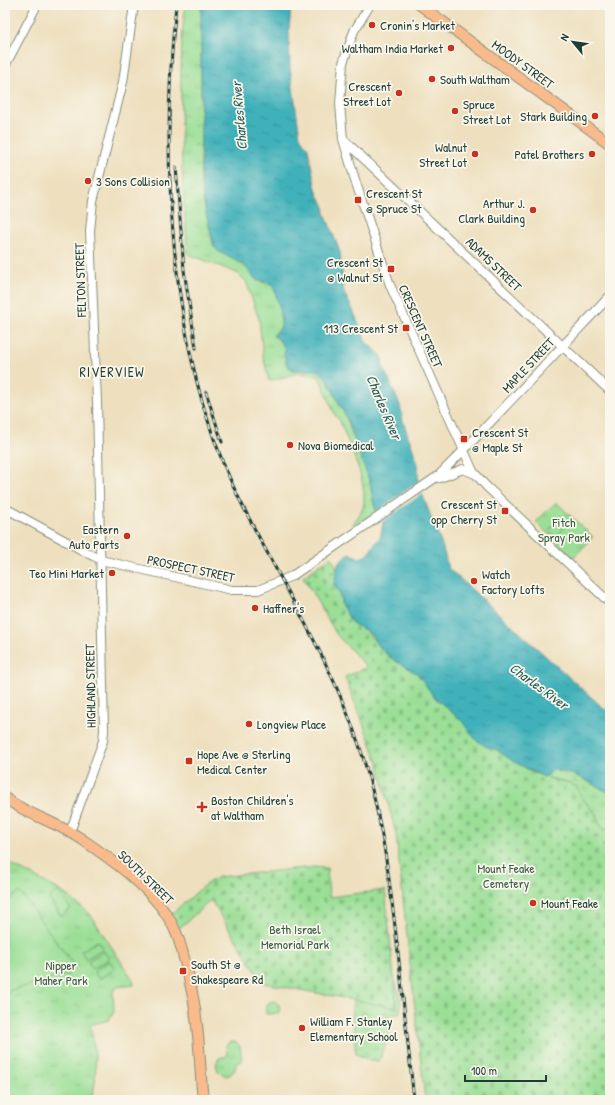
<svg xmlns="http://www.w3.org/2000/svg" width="615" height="1105" viewBox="0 0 615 1105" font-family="'Patrick Hand',sans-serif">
<defs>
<pattern id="wetland-marsh" width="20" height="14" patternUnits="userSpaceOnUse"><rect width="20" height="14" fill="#9bdf97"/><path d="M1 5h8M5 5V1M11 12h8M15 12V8" fill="none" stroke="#85c083"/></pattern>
<pattern id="cemetery-stones" width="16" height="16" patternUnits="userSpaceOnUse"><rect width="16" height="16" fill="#9bdf97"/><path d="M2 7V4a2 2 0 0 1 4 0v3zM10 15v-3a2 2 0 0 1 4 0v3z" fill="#85c083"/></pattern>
<pattern id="park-tufts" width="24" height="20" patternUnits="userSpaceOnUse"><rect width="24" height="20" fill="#9bdf97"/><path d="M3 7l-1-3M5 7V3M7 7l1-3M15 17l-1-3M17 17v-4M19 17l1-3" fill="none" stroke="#85c083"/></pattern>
<pattern id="water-ripples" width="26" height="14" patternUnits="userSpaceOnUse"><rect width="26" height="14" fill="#41b1ba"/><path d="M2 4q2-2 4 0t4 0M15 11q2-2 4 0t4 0" fill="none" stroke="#369198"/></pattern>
</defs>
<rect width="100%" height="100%" fill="#fbf7ec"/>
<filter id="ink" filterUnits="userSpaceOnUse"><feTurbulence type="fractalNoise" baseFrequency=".025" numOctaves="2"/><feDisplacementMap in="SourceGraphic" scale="8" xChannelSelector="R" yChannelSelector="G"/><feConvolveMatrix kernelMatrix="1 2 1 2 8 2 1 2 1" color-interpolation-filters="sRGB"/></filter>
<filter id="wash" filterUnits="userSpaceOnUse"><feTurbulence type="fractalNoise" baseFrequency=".012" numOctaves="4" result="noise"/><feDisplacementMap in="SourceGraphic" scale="16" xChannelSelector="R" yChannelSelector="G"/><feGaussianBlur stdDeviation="0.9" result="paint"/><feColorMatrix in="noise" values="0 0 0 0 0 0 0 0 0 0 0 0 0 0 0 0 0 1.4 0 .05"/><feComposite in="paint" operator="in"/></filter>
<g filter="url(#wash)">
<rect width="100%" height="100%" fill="#eee0bf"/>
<path fill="url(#wetland-marsh)" stroke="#5d8e66" d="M553,770L574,775L610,793V833L601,827L595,813L583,800L581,794L567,782L544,777Z
M393,975C397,986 404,1003 399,1014L390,1015L387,1019L390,1033L379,1061H371L356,1054L352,1011L354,993Z"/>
<path fill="url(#cemetery-stones)" stroke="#5d8e66" d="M331,557L337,568L334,584L341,597V604L352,623L365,630L388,656L418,674L434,697L461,720L487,747L495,749L534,773L554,780L567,782L577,787L583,800L595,813L601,827L610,833V1099L608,1100H425L396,835L378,762L345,677L367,667L337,635L303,577Z
M313,867L327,868L329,897L385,890L397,1008L263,983L211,900L176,931L168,917L206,884L218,877Z"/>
<path fill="url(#park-tufts)" stroke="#5d8e66" d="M186,5H201V183L205,209L214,247L229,257L244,265L257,281L272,284C276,291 282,318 281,325C280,330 276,332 273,336L276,337L285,348L286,363C289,365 292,368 294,369C306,374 319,363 327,380L347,419L370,483L373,501L376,512L354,526L353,524C356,519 361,513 363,508C369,482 348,444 339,419L336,417L319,376L299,373L269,381L263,356L259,319L246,281L237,273L188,254C183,199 180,145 181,90C181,62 181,33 186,5Z
M556,502L593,537L573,558L536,522Z
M5,861L61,891L90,914L133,980L134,985L118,987L113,991L114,1012L109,1020L90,1025C96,1050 98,1074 92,1100H5Z
M274,1001L279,1005L280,1013L266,1014V1006L269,1002Z
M229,1042H236L240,1046L242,1061L236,1063C236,1070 232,1075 226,1076L218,1071L216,1064L219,1058L227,1056L226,1045Z"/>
<path fill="#9bdf97" stroke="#5d8e66" d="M557,521L564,528L556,537L549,530Z
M58,891L71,909L61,916L49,898Z
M20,892L72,963L68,974L5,992V902Z
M98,941L102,949L86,959L81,951Z
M104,951L109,959L92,969L88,961Z
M110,961L115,969L99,979L94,971Z"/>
<path fill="url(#water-ripples)" stroke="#307777" d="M201,5H291L289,32L290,67L300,137L308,148L315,185L318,195L324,204L325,213L340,252L344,293L353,310L366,342L382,356V364L400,405L403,421L418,464V483L443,548L448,568L610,714V793C592,783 574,772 552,770L544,777L514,762L495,749L487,747L476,740L461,720L434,697L418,674L395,661L377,645L373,637L366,630L352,623L341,604V597L334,584L338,563L350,553L359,558L368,555L375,543L380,538L383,523L375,508L370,483L347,419L326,377L317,370H293L287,366L286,360L284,356L285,348L277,337L273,336C275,332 280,330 281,326C282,319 276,290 272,284L255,279L244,265L219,252L214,247L205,209L201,183Z"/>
<path fill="#eee0bf" d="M420,481L423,493L381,522L375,513Z"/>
</g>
<g filter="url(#ink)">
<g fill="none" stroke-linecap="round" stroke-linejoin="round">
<defs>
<path id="minor" d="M370,5L354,31L343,63L340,104L343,139L356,183L390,285L473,471L486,486L610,603
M5,66L37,5
M343,139L610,391
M440,478L463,469L475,474
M5,508L93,556L105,561L232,590H258L292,576L438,476L463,451L610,296
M70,832L103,741L104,731L97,401L90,231L93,201L123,82L134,5"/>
<path id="major" d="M420,5L610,144
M5,798C28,815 56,822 80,838C111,859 147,884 168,917C179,934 183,954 188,974C191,988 195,1003 196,1018C200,1045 200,1073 203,1100"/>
</defs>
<use href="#minor" stroke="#868e7a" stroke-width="10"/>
<use href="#major" stroke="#868e7a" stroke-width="12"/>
<use href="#minor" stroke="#fff" stroke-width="8"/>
<use href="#major" stroke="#fabb8c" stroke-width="10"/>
<defs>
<path id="rail" d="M176,5C160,156 169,349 234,488C275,574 329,654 359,745C382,812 390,882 398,952C403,1001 409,1051 414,1100
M176,167L184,270L196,348
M206,392L222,442"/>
</defs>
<use href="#rail" stroke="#1f3d34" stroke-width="3"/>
<use href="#rail" stroke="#fbf7ec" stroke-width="1.5" stroke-dasharray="4.5" stroke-linecap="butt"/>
</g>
</g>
<g fill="#c8321e" stroke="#fbf7ec" stroke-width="1.5">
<circle cx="372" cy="25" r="4"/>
<circle cx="451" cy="48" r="4"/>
<circle cx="432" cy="79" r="4"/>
<circle cx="399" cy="93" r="4"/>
<circle cx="455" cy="111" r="4"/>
<circle cx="595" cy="116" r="4"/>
<circle cx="475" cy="154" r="4"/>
<circle cx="592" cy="154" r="4"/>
<circle cx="88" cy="181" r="4"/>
<rect x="354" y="196" width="8" height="8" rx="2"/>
<circle cx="533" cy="210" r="4"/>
<rect x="387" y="265" width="8" height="8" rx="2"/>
<rect x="402" y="324" width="8" height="8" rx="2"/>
<rect x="460" y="435" width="8" height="8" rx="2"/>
<circle cx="290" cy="445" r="4"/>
<rect x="501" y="507" width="8" height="8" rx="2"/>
<circle cx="127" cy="536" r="4"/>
<circle cx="112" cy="573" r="4"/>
<circle cx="474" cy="581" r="4"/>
<circle cx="255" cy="608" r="4"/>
<circle cx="249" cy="724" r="4"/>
<rect x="185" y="757" width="8" height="8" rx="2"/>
<path d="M200 801h4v4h4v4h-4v4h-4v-4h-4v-4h4z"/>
<circle cx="533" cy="903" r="4"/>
<rect x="179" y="967" width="8" height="8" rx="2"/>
<circle cx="302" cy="1028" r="4"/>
</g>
<g text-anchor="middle" stroke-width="3.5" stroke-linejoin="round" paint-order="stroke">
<g font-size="13" fill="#1f3d34" stroke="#fbf7ec" text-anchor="start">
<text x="380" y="30">Cronin's Market</text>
<text x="443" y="53" text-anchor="end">Waltham India Market</text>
<text x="440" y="84">South Waltham</text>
<text x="391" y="91" text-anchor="end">Crescent<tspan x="391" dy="15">Street Lot</tspan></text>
<text x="463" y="109">Spruce<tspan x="463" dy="15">Street Lot</tspan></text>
<text x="587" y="121" text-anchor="end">Stark Building</text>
<text x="467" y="152" text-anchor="end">Walnut<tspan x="467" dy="15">Street Lot</tspan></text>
<text x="584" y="159" text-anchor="end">Patel Brothers</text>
<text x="96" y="186">3 Sons Collision</text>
<text x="366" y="198">Crescent St<tspan x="366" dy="15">@ Spruce St</tspan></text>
<text x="525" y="208" text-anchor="end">Arthur J.<tspan x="525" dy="15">Clark Building</tspan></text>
<text x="383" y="267" text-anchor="end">Crescent St<tspan x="383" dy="15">@ Walnut St</tspan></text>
<text x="398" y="333" text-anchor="end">113 Crescent St</text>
<text x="472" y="437">Crescent St<tspan x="472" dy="15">@ Maple St</tspan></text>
<text x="298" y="450">Nova Biomedical</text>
<text x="497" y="509" text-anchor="end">Crescent St<tspan x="497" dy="15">opp Cherry St</tspan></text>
<text x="119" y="534" text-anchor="end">Eastern<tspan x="119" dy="15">Auto Parts</tspan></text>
<text x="104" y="578" text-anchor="end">Teo Mini Market</text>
<text x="482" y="579">Watch<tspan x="482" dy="15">Factory Lofts</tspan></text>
<text x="263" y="613">Haffner's</text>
<text x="257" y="729">Longview Place</text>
<text x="197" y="759">Hope Ave @ Sterling<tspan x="197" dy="15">Medical Center</tspan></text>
<text x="211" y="805">Boston Children's<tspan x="211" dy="15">at Waltham</tspan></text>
<text x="541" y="908">Mount Feake</text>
<text x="191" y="969">South St @<tspan x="191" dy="15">Shakespeare Rd</tspan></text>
<text x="310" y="1026">William F. Stanley<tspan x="310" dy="15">Elementary School</tspan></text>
</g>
<g font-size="13" fill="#1f3d34" stroke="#fbf7ec">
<text transform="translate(523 64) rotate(36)" y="5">MOODY STREET</text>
<text transform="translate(494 264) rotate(44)" y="5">ADAMS STREET</text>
<text transform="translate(80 280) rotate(-92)" y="5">FELTON STREET</text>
<text transform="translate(421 326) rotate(66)" y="5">CRESCENT STREET</text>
<text transform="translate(528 365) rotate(-47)" y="5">MAPLE STREET</text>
<text transform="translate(191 568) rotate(12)" y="5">PROSPECT STREET</text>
<text transform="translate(90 686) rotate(-91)" y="5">HIGHLAND STREET</text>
<text transform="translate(146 877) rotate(44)" y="5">SOUTH STREET</text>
</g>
<g font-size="13" fill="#385d48" stroke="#fbf7ec">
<text x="564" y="527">Fitch<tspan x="564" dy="15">Spray Park</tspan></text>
<text x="506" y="873">Mount Feake<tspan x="506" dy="15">Cemetery</tspan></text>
<text x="295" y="934">Beth Israel<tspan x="295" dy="15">Memorial Park</tspan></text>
<text x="61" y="970">Nipper<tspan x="61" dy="15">Maher Park</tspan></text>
</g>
<g font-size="14" font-style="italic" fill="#29605c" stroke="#fbf7ec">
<text transform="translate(239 116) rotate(-95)" y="5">Charles River</text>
<text transform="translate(384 407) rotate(67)" y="5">Charles River</text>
<text transform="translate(539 686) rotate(36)" y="5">Charles River</text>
</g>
<g font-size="14" letter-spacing="1" fill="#1f3d34" stroke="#fbf7ec">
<text x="112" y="377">RIVERVIEW</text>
</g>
</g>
<rect width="615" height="1105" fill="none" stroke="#fbf7ec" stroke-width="20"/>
<g transform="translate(573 42) rotate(299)" stroke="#fbf7ec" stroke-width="3" paint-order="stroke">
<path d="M0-3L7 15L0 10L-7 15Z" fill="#1f3d34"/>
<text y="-6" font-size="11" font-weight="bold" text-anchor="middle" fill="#1f3d34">N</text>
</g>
<path d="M465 1075v6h81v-6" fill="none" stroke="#1f3d34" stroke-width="2"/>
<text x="471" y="1075" font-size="12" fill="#1f3d34" stroke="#fbf7ec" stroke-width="3" paint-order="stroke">100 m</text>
</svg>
